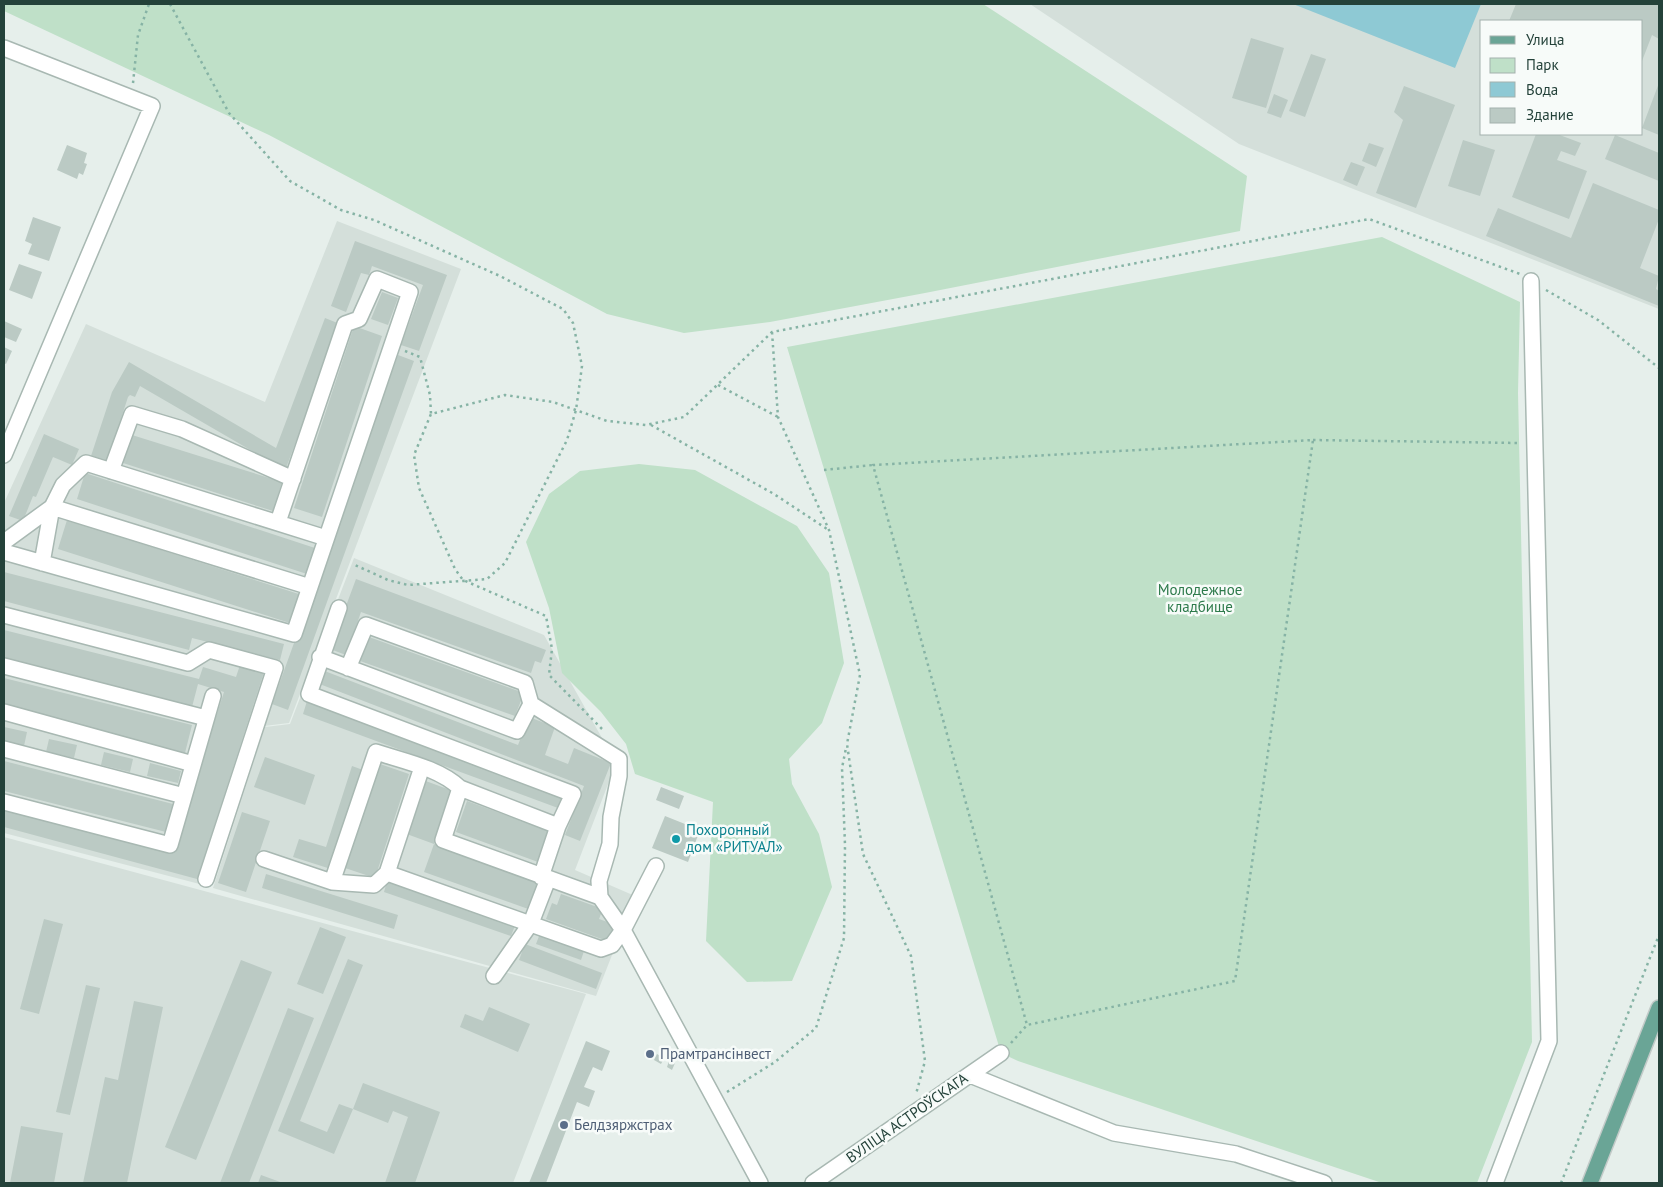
<svg xmlns="http://www.w3.org/2000/svg" width="1663" height="1187" viewBox="0 0 1663 1187" font-family="'PT Sans',sans-serif">
<rect width="100%" height="100%" fill="#e6efeb"/>
<path fill="#d4dfda" fill-rule="evenodd" d="M1030,4H1659V309L1239,144ZM1482,21H1642V134H1482Z
M337,221L461,269L289,723L264,726L211,887L4,833V503L86,324L265,402Z
M354,558L544,635L602,738L615,766L575,870L635,896L596,996L213,888L265,727L290,724Z
M4,837L586,994L513,1183H4Z"/>
<path fill="#bfe0c8" d="M4,4H983L1247,176L1240,231L925,293L770,322L684,333L607,314L269,135L4,11Z
M1382,237L1520,302L1518,393L1532,1042L1477,1183H1382L1018,1061L1001,1053L787,347Z
M639,464L695,470L797,526L829,573L844,663L822,723L789,759L792,784L819,834L832,887L792,981L747,982L706,941L713,802L635,774L626,744L601,712L562,673L549,608L526,542L549,494L580,471Z"/>
<path fill="#8ec9d4" d="M1293,4H1481L1455,68Z"/>
<path fill="#bbcac4" d="M1516,4H1659V39L1652,35L1642,61V21H1509Z
M1251,38L1284,48L1266,108L1232,98Z
M1311,54L1326,59L1305,117L1289,111Z
M1659,83V135L1642,128Z
M1404,86L1455,105L1416,208L1376,193L1403,120L1394,112Z
M1274,94L1288,100L1281,118L1267,113Z
M1536,134H1557L1581,143L1575,156L1561,151L1557,160L1587,171L1569,219L1512,197Z
M1615,135L1659,153V181L1605,159Z
M1463,140L1495,150L1480,196L1448,186Z
M1369,143L1384,148L1376,167L1362,161Z
M67,145L87,153L84,163L87,164L83,175L79,173L77,179L57,170Z
M1351,162L1365,167L1357,186L1343,180Z
M1593,183L1659,210V219L1640,268L1659,276L1656,289L1659,291V306L1486,236L1498,208L1571,238Z
M33,217L61,227L49,261L28,254L32,244L25,241Z
M355,241L447,275L419,351L401,345L423,285L372,266L369,275L361,273L346,312L331,306Z
M19,264L42,272L32,299L9,290Z
M382,292L398,298L388,325L371,319Z
M325,318L340,324L286,468L271,462L140,386L135,397L130,395L128,397L107,462L91,456L112,392L129,362L276,448Z
M4,321L22,329L16,342L4,337Z
M354,326L382,336L322,517L294,508Z
M4,347L12,351L6,364L4,363Z
M398,355L414,361L288,710L272,704Z
M44,434L79,449L72,465L53,457L36,497L33,496L23,521L9,516Z
M132,435L282,482L273,511L123,463Z
M85,473L318,549L310,575L77,499Z
M67,520L302,595L293,624L58,549Z
M4,572L284,644L280,660L192,638L189,650L4,601Z
M356,579L546,650L541,663L535,661L531,673L361,612L346,655L330,649Z
M4,630L199,679L203,667L236,677L240,665L264,672L197,879L4,827V809L172,853L224,692L198,684L192,707L4,659Z
M369,637L524,693L515,716L360,661Z
M322,670L518,745L529,717L555,727L545,755L568,764L574,748L611,763L580,841L565,835L584,786L317,683Z
M4,678L192,725L185,753L4,707Z
M307,701L563,796L558,808L303,714Z
M4,727L27,732L24,746L4,741Z
M49,739L77,745L74,758L46,752Z
M104,752L133,759L130,772L101,765Z
M265,757L315,775L305,805L254,787Z
M4,761L177,805L170,833L4,791Z
M150,763L181,771L178,783L147,776Z
M380,764L409,774L375,878L345,868Z
M352,766L363,770L331,869L293,857L299,839L326,847Z
M423,780L453,791L434,844L541,882L531,910L424,872L434,844L404,833Z
M661,787L684,796L679,809L656,800Z
M467,801L549,831L538,862L456,832Z
M242,812L270,821L246,892L218,883Z
M665,816L700,830L688,862L652,848Z
M266,874L398,915L394,929L262,888Z
M388,878L516,923L511,936L384,892Z
M561,894L603,909L599,919L616,925L610,942L546,919L552,903L557,905Z
M44,919L63,924L39,1014L20,1009Z
M320,927L346,937L323,994L297,984Z
M541,931L585,948L581,960L536,944Z
M525,944L602,973L596,989L519,960Z
M348,959L363,965L300,1121L327,1132L339,1104L353,1109L334,1154L278,1131Z
M241,960L272,972L196,1160L165,1147Z
M86,985L100,988L70,1115L56,1112Z
M134,1001L163,1007L127,1183H83L105,1077L118,1080Z
M489,1007L530,1024L518,1052L460,1027L465,1014L483,1021Z
M288,1008L314,1018L249,1183H220Z
M586,1041L610,1051L602,1071L593,1067L584,1087L595,1091L589,1107L577,1102L546,1183H529Z
M648,1050L655,1053L652,1059L645,1056Z
M657,1054L664,1058L661,1064L654,1060Z
M669,1061L675,1063L672,1070L667,1067Z
M363,1083L440,1112L415,1183H385L408,1117L393,1111L388,1123L353,1109Z
M21,1126L63,1133L54,1183H10Z
M261,1175L283,1183H258Z"/>
<g fill="none" stroke-linecap="round" stroke-linejoin="round">
<defs>
<path id="minor" d="M4,48L152,106L4,455
M111,471L132,414L182,429L293,479
M4,542L52,507L63,485L86,463L326,538
M4,552L294,634L410,292L377,279L359,319L345,324L278,522
M42,563L52,507L310,587
M339,608L309,694L573,794L558,826L541,877
M4,615L188,663L209,650L275,668L206,879
M320,657L517,731L531,704
M4,666L206,718
M348,668L366,625L525,683L531,704L619,759V776L611,817L610,844L599,881L600,897
M4,712L193,764
M4,749L184,796
M460,788L443,840L600,897L623,930L760,1183
M4,802L170,845L213,696
M264,859L332,882L374,885L387,873L422,767
M387,873L601,949L612,945L623,930L656,866
M332,882L376,752C403,761 439,768 460,788L558,826
M494,976L531,923L548,879
M970,1075L1114,1133L1236,1154L1324,1183
M813,1183L1001,1053
M1495,1183L1549,1041L1531,281"/>
<path id="major" d="M1590,1183L1659,1008"/>
</defs>
<use href="#minor" stroke="#a8b8b2" stroke-width="18"/>
<use href="#major" stroke="#c2cac8" stroke-width="18"/>
<path stroke="#86b3a5" stroke-width="2.5" stroke-dasharray="2.5 4" stroke-linecap="butt" d="M170,4L229,113L290,181L341,210L374,220L500,276L563,309L573,323L582,366L576,410L567,440L505,563L487,579L408,585L388,580L355,565
M133,83L138,35L149,4
M1546,290L1598,320L1659,368
M772,332L778,417L829,530L860,675L847,744L863,854L911,956L925,1061L916,1094
M405,351L420,357L430,395L431,414
M718,385L778,417
M651,425L774,494L827,529
M1313,440L1519,443
M824,470L873,465
M602,729L549,675L552,649L546,616L463,580L455,569L419,488L414,455L431,414L505,395L553,402L607,421L646,425L684,417L772,332L1369,219L1520,274
M1011,1043L1027,1025L873,465L1313,440L1235,981L1027,1025
M727,1092L775,1062L816,1028L844,938L845,845L842,768L846,748
M1561,1183L1659,935"/>
<use href="#minor" stroke="#fff" stroke-width="15"/>
<use href="#major" stroke="#6aa596" stroke-width="15"/>
</g>
<circle fill="#0f9aa8" stroke="#f7fbf9" stroke-width="2" cx="676" cy="839" r="5"/>
<g fill="#5c6f8a" stroke="#f7fbf9" stroke-width="2">
<circle cx="650" cy="1054" r="5"/>
<circle cx="564" cy="1125" r="5"/>
</g>
<g text-anchor="middle" stroke-width="5" stroke-linejoin="round" paint-order="stroke">
<g font-size="15" fill="#2d7a4b" stroke="#f7fbf9">
<text x="1200" y="595">Молодежное<tspan x="1200" dy="17">кладбище</tspan></text>
</g>
<g font-size="15" fill="#0d838f" stroke="#f7fbf9" text-anchor="start">
<text x="686" y="835">Похоронный<tspan x="686" dy="17">дом «РИТУАЛ»</tspan></text>
</g>
<g font-size="15" fill="#4e5e75" stroke="#f7fbf9" text-anchor="start">
<text x="660" y="1059">Прамтрансінвест</text>
<text x="574" y="1130">Белдзяржстрах</text>
</g>
<g font-size="15" fill="#24423a" stroke="#f7fbf9">
<text transform="translate(907 1118) rotate(-35)" y="5">ВУЛІЦА АСТРОЎСКАГА</text>
</g>
</g>
<rect width="1663" height="1187" fill="none" stroke="#24423a" stroke-width="10"/>
<rect x="1480" y="20" width="162" height="115" fill="#f7fbf9" stroke="#a3b1ad"/>
<rect x="1490" y="36" width="25" height="8" fill="#6aa596" stroke="#a3b1ad"/>
<text x="1526" y="45" font-size="15" fill="#24423a">Улица</text>
<rect x="1490" y="58" width="25" height="15" fill="#bfe0c8" stroke="#a3b1ad"/>
<text x="1526" y="70" font-size="15" fill="#24423a">Парк</text>
<rect x="1490" y="82" width="25" height="15" fill="#8ec9d4" stroke="#a3b1ad"/>
<text x="1526" y="95" font-size="15" fill="#24423a">Вода</text>
<rect x="1490" y="108" width="25" height="15" fill="#bbcac4" stroke="#a3b1ad"/>
<text x="1526" y="120" font-size="15" fill="#24423a">Здание</text>
</svg>
